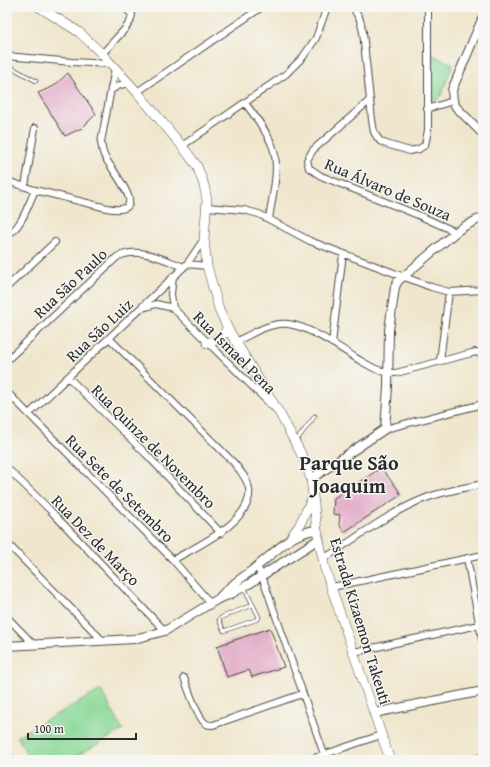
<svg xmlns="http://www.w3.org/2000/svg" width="490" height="767" viewBox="0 0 490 767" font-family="'Gentium Book Plus',serif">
<rect width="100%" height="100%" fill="#f6f6f2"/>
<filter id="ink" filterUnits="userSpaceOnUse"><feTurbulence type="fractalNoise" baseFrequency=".025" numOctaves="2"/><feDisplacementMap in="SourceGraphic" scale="8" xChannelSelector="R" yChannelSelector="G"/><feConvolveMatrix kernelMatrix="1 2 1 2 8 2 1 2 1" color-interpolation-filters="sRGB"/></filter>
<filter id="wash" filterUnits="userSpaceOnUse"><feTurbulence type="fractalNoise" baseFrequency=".012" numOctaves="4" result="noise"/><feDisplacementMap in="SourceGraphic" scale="16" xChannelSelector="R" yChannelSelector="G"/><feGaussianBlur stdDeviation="0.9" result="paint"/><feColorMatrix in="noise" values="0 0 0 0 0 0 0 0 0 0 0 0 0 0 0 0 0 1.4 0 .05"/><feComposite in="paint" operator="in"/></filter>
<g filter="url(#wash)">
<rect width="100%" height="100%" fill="#f0e6cd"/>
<path fill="#8ad897" stroke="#5a8261" d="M429,54L453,64L441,96L437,100L432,99L429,95Z
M101,690L123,730L69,760H30L17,736Z"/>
<g id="blocks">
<path fill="#e2abc7" d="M68,73L96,114L82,128L65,136L38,93L54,86Z
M381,468L397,488L401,495L344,532L339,524L340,515L333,514L334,498Z
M270,628L284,667L252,677L249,670L227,677L217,646Z"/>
</g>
</g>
<g filter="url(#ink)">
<use href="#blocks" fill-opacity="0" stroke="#494743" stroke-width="1"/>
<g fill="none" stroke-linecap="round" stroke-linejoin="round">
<defs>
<path id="service" d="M7,65L36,81
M296,441L315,416
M244,587L259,617L258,619L224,631L219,620L222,617L252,605"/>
<path id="minor" d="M353,7L360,20L363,32L372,120L374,132L377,137L380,141L386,144L410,151L419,149L425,145L428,130V7
M102,54L124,30L130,22L132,15L125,7
M7,56L72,62L111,64
M111,90L120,85L129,83
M137,92L262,7
M370,100L313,150L307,160L309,168L321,176L418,215L456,232
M245,103C255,116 266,130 272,145C281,166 272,197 269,219
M427,109L453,101
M182,146L286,74L303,57L316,38L327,7
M7,181L35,190L107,208C154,217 113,173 105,157C102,152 102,147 101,142L115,68
M25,186L35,128
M207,207L244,210L259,214L310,241L431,287L449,292L483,290
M7,235C21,229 29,203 35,190
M187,264L207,266
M7,287L55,242
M143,308L156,304L173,308L273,407
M173,308L171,294L173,276
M109,338L234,463C240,471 248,479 249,489C254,521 195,547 173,560
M236,342C251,334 270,322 288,324C308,326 339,347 356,358C370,366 379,373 396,373L468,354L476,352L483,355
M332,343L343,254
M7,360L117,257C138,246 163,259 184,267
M440,360L449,292
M68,377L146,454L221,533
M7,392L173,560L211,604
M29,414L187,264L204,239
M385,429L483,404
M7,468L50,510L165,631
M7,543L103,641
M467,558L483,644
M323,559C355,539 391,511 426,498C444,491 464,488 483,484
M257,567L262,576L326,760
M332,587L483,555
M7,617L34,645
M354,652L483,624
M184,678C188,688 197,716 204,722C206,725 209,725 213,725L302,694
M308,760L381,735
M469,760L483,757"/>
<path id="tertiary" d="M483,17L452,90L453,101L456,107L483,134
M311,479L385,429L388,387L389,330L395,287L398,281L456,232L463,227L483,217
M220,597C230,585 244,577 256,567C276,552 291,532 317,530
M7,646L134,639L165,631L218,599L231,594L249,584L319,539
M374,713L483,691
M7,754L10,760"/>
<path id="secondary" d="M39,7L79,32L102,54L137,92L182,146L197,166L204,185L207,200L204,239L207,266L219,309L228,329L280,414L305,461L311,479L317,530L325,569L390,760
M207,343C217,341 221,337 228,329
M289,540L299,526L313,497"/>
</defs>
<use href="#service" stroke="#494743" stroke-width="4.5"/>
<use href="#minor" stroke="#494743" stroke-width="8"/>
<use href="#tertiary" stroke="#494743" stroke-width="10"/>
<use href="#secondary" stroke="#494743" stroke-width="10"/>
<use href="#service" stroke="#fff" stroke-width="3"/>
<use href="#minor" stroke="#fff" stroke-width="6"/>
<use href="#tertiary" stroke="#fff" stroke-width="8"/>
<use href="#secondary" stroke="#fff" stroke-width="9"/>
</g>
</g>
<g text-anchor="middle" stroke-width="3" stroke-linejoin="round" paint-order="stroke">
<g font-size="16" fill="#2b2b2b" stroke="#f6f6f2">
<text transform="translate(388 189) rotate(23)" y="6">Rua Álvaro de Souza</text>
<text transform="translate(70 283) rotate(-43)" y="6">Rua São Paulo</text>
<text transform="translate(99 330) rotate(-43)" y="6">Rua São Luiz</text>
<text transform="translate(235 352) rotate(45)" y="6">Rua Ismael Pena</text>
<text transform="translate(154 446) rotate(45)" y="6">Rua Quinze de Novembro</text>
<text transform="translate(120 488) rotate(45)" y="6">Rua Sete de Setembro</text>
<text transform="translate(96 540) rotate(46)" y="6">Rua Dez de Março</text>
<text transform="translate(361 621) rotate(73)" y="6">Estrada Kizaemon Takeuti</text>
</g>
<g font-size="20" font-weight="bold" fill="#2b2b2b" stroke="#f6f6f2">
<text x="349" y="470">Parque São<tspan x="349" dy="23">Joaquim</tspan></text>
</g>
</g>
<rect width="490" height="767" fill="none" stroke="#f6f6f2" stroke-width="24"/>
<path d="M28 733v6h108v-6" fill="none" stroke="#2b2b2b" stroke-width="2"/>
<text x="34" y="733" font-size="12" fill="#2b2b2b" stroke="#f6f6f2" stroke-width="3" paint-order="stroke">100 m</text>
</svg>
